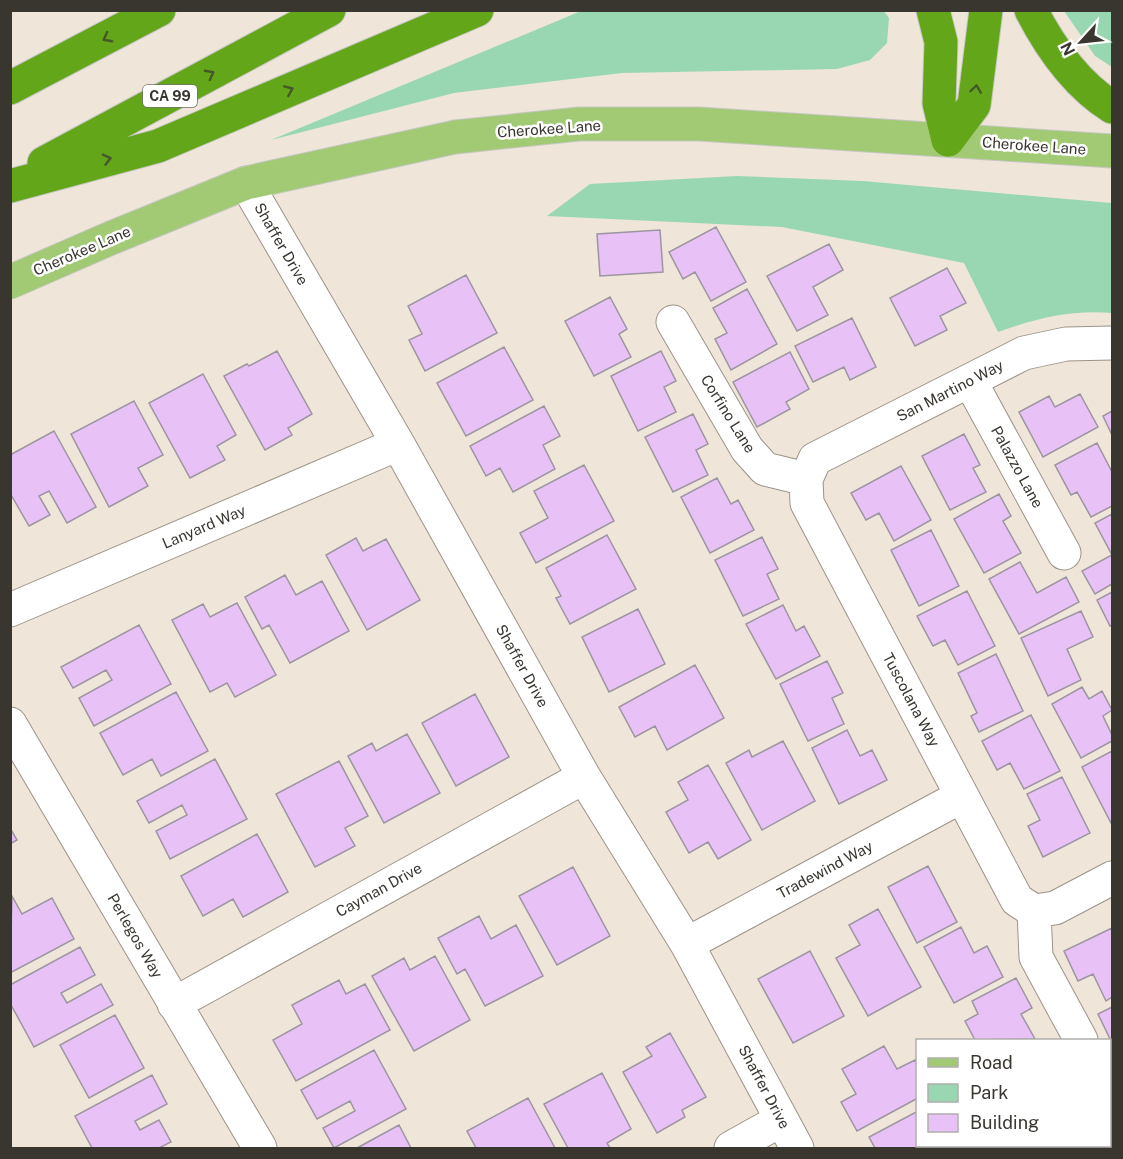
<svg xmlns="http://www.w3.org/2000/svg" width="1123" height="1159" viewBox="0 0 1123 1159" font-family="'Public Sans',sans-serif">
<rect width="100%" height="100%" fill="#efe6d9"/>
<path fill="#99d7b2" d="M883,10L889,18L887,43L870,60L837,69L622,73L454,93L271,140L581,11Z
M1064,11H1112V67L1095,56Z
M737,176L863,181L1112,203V313C1070,310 1038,318 998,332L964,263L782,227L547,216L590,184Z"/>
<path fill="#e8c2f7" stroke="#9c94a0" stroke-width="1.5" d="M716,227L746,282L711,301L695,272L683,279L669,252Z
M660,230L663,272L600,276L597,234Z
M829,244L843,270L813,287L828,315L797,331L767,276Z
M947,268L966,303L940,316L947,330L915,346L890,298Z
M466,275L497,333L425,371L409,340L422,334L408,306Z
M747,289L777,344L731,370L715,339L727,333L713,308Z
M610,297L627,329L619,334L631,357L594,376L565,321Z
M852,318L876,367L850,380L844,367L813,382L795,346Z
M504,347L533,400L466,436L437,383Z
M277,351L312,414L288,428L292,435L265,450L224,376L247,364L249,366Z
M661,351L676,381L664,387L676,412L638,431L611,376Z
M790,352L809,389L786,402L790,409L757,427L733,382Z
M203,374L236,435L217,446L225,460L190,478L149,403Z
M1080,394L1098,427L1043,457L1019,412L1049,396L1055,407Z
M134,401L163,455L138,468L148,486L109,507L71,434Z
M544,406L560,436L543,445L555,469L513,492L500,468L486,476L470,446Z
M1112,411V435L1103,416Z
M693,414L708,444L696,450L708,475L673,492L645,437Z
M54,431L96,507L67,523L49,491L39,496L50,515L29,526L10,493V455Z
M964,434L980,465L973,468L986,492L950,510L922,456Z
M1097,443L1112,472V506L1091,517L1077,492L1071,495L1055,465Z
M584,465L614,521L536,563L520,533L548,518L534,491Z
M901,466L931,520L894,541L879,513L866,520L851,493Z
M717,478L731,504L738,500L754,530L710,553L681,497Z
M999,494L1011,516L1003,521L1021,553L984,573L954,519Z
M1112,514V584L1095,594L1082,571L1112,555L1095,523Z
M931,530L959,586L919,606L891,550Z
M607,535L636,589L570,624L556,598L561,596L546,568Z
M762,537L778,569L767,574L779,599L743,616L715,560Z
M356,538L363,551L386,539L420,600L367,630L326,555Z
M1020,562L1037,593L1066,577L1079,602L1019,634L989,579Z
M285,575L296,595L322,581L349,631L290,663L269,625L262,629L245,597Z
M967,591L995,646L958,665L945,640L933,646L917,616Z
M1112,592V625L1110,626L1097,600Z
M237,603L276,675L235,697L227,683L210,692L172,620L203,604L210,617Z
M783,605L796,631L804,626L820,656L776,679L746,624Z
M638,609L665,664L609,692L582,637Z
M1081,611L1093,637L1067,649L1081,680L1048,696L1021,638Z
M139,625L171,684L94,726L79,698L112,680L106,670L73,688L61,667Z
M996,654L1023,711L979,732L971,716L977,713L958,673Z
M827,661L843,693L832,698L844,724L808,741L780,684Z
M695,665L724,718L667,750L655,726L635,737L619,707Z
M1082,687L1089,699L1102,691L1112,710L1103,716L1112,735V741L1081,758L1052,704Z
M176,692L208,751L161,776L152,759L123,775L100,733Z
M475,694L509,757L456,786L422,723Z
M1031,715L1060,771L1024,789L1010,763L997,770L982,741Z
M847,730L860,756L872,750L887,780L839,804L812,748Z
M407,734L440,793L384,823L348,756L372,743L376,751Z
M783,741L815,801L762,830L726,763L749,750L752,757Z
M1112,751V822L1111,823L1082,767Z
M215,759L247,819L170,859L156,831L187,815L182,805L149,823L137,801Z
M339,761L368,816L345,828L355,846L315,867L276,794Z
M708,765L751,840L718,859L708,842L689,853L666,812L688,800L678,782Z
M1062,777L1090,833L1043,857L1028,826L1040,820L1027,794Z
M10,828L17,840L10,844Z
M257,834L288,892L243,917L233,899L203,916L181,876Z
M928,866L957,922L917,943L888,887Z
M573,867L610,936L557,965L519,896Z
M12,896L22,914L52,898L74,939L10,973Z
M878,909L921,987L868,1016L836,958L860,945L849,925Z
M479,916L491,939L516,925L543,976L485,1006L465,969L457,974L438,938Z
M961,927L974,953L987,946L1003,977L954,1003L924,947Z
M1112,928V997L1106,1001L1093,974L1078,981L1064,951Z
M80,947L95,975L61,993L67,1003L101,984L113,1005L34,1047L10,1003V985Z
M810,951L844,1016L793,1043L758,979Z
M435,956L470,1020L414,1051L372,976L404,958L410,970Z
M1016,978L1032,1008L1021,1014L1035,1039L975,1040L965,1021L978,1014L972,1001Z
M339,980L346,994L365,984L390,1030L296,1081L273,1040L302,1024L292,1005Z
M1112,1007V1043L1098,1014Z
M115,1015L144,1068L89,1098L60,1045Z
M670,1033L706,1097L682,1110L685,1117L657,1133L623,1072L652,1056L646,1047Z
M884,1046L897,1069L915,1060L918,1064V1098L857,1131L841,1102L856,1094L842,1069Z
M374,1050L406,1109L334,1148L323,1128L355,1111L350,1101L317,1119L301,1090Z
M602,1073L631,1129L607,1143L610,1148H568L544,1104Z
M152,1075L167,1104L135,1121L140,1130L159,1120L171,1142L159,1148H92L75,1116Z
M528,1098L555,1148H476L467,1131Z
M918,1111V1146H959L960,1148H875L869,1137Z
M399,1125L411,1148H357Z
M1110,1127L1112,1132V1148H1050L1049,1146H1110Z"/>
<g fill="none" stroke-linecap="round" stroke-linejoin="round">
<defs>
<path id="minor" d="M246,183L398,444L584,777L687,944L797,1148
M673,322L747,449L765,469L806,479
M970,381L1064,553
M10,610L398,444
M10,724L260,1148
M1034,911L1017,900L807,503L806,479L815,459L1024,353L1066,344L1112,343
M1034,911L1036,957L1081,1040
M1034,911L1055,908L1112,878
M687,944L962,796
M174,1004L584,777
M1110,1094L1112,1100
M731,1148L781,1120"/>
<path id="major" d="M10,282L111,238L246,183L455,137L579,124H699L1112,151"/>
<path id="highway" d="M933,10L941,42L939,103L948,140
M1031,10C1050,47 1077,85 1112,107
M10,88L159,10
M948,140L974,105L986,10
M44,163L329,10
M10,186L158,146L477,10"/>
</defs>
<use href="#minor" stroke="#9c9387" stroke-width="35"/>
<use href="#major" stroke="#c8c7c5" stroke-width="35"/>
<use href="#highway" stroke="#c8c7c5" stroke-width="35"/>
<use href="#minor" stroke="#fff" stroke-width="33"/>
<use href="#major" stroke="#a2ca75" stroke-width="33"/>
<use href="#highway" stroke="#64a619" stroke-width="33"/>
</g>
<defs><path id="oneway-chevron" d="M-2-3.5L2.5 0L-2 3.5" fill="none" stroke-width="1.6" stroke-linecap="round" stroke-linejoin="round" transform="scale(1.5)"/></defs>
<g stroke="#465829">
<use href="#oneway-chevron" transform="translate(107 38) rotate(152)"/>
<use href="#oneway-chevron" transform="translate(210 74) rotate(-28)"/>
<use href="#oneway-chevron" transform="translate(976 89) rotate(-82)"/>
<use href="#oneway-chevron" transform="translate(289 90) rotate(-23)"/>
<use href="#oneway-chevron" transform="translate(107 159) rotate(-15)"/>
</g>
<g text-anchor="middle" stroke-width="5" stroke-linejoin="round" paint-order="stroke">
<rect fill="#fff" stroke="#74726e" stroke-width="1.5" x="143" y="85" width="54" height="22" rx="4.5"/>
<g font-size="14" font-weight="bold" fill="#393630">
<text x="170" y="101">CA 99</text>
</g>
<g font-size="15" fill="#393630" stroke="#fff">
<text transform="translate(549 129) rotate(-4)" y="5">Cherokee Lane</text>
<text transform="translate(1034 146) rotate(4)" y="5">Cherokee Lane</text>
<text transform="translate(281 244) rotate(60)" y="5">Shaffer Drive</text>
<text transform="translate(82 251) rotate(-23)" y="5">Cherokee Lane</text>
<text transform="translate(950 391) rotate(-27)" y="5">San Martino Way</text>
<text transform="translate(728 414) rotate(58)" y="5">Corfino Lane</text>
<text transform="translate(1017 467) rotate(61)" y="5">Palazzo Lane</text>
<text transform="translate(204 527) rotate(-23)" y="5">Lanyard Way</text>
<text transform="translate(522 666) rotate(61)" y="5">Shaffer Drive</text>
<text transform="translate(911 700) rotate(62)" y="5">Tuscolana Way</text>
<text transform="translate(825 870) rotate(-28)" y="5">Tradewind Way</text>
<text transform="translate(379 890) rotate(-29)" y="5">Cayman Drive</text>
<text transform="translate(135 936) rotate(60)" y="5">Perlegos Way</text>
<text transform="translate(764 1087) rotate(62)" y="5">Shaffer Drive</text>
</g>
</g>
<rect width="1123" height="1159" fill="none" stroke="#393630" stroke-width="24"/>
<rect x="916" y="1039" width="195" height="108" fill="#ffffff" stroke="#b0afac" stroke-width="1.5"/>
<rect x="928" y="1058" width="30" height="9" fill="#a2ca75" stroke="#b0afac" stroke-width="1.5"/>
<text x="970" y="1069" font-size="18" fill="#393630">Road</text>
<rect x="928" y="1084" width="30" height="18" fill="#99d7b2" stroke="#b0afac" stroke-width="1.5"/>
<text x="970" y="1099" font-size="18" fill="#393630">Park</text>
<rect x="928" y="1114" width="30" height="18" fill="#e8c2f7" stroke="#b0afac" stroke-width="1.5"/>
<text x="970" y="1129" font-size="18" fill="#393630">Building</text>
<g transform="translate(1081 42) rotate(243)" stroke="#ffffff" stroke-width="4.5" paint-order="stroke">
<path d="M0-4.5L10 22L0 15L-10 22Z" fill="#393630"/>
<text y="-9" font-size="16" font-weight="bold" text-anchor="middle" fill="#393630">N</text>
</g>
</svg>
